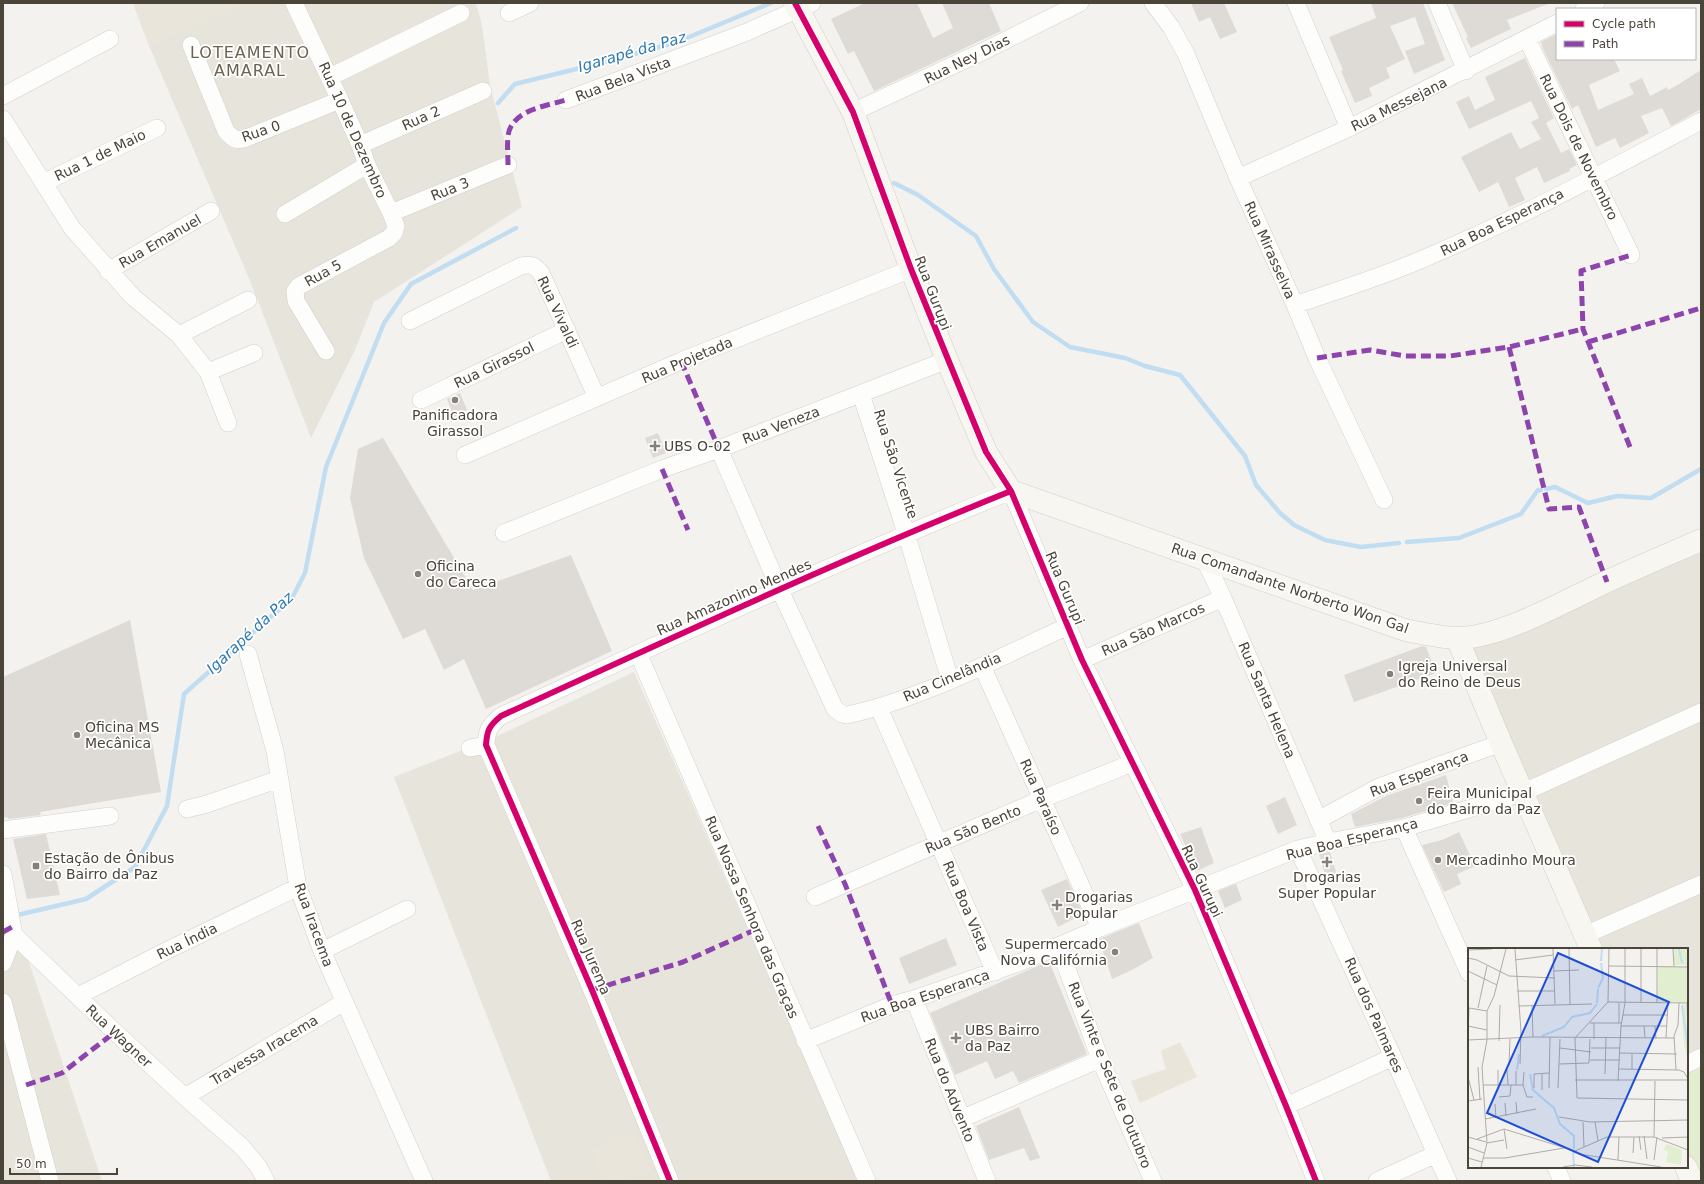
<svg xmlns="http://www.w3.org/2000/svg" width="1704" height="1184" viewBox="0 0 1704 1184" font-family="'DejaVu Sans',sans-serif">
<rect width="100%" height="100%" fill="#f4f2ee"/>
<path fill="#e7e4dc" d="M133,3H476L482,25L490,86L522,207L374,302L355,350L311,438L251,283L150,48Z
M1701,540V1181L1687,1160V949H1590L1448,639Z
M634,672L859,1181H551L394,777L493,738Z
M3,929L28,959L102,1181H3Z"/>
<path fill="#eae5da" d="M133,3H242L150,48Z
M1180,1042L1197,1077L1140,1103L1131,1081L1166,1069L1161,1051Z
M634,1132L650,1168L621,1181H604L592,1150Z"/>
<path fill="#e1eecf" d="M1701,1059V1176L1687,1145V1065Z"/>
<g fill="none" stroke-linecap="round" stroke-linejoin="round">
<path stroke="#c0ddf1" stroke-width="4.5" d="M498,103L515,84L613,60L677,42L771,3
M894,183L918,195L976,236L994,269L1033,322L1070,347L1125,358L1145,366L1180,375L1245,456L1256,485L1280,513L1294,525L1325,540L1361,547L1399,543
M1546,489L1555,487L1588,503L1617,496L1651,498L1701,469
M1407,542L1459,538L1521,514L1538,490H1541
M13,916L86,899L135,867L167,806L184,694L292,598L305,573L326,467L384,323L411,284L516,228"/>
</g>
<path fill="#dedbd6" d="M865,3H917L933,38L953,28L942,3H989L1001,31L874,91L854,51L848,54L831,19Z
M1191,3H1224L1237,32L1220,39L1210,17L1199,22Z
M1371,3H1423L1445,60L1414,74L1405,51L1425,44L1415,17L1390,26L1405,59L1386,68L1390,78L1369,88L1372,96L1355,103L1341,71L1343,70L1329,37L1376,18Z
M1452,3H1548V4L1507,20L1511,29L1471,48L1466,38L1468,37Z
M1557,34V59H1614L1620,71L1589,85L1598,110L1634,94L1629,84L1642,78L1650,96L1667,87L1668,90L1679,84L1701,70V109L1671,126L1662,108L1641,116L1649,133L1620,148L1615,138L1596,147L1578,105L1572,109L1543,49L1541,42Z
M1525,58L1554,118L1546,123L1561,153L1569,149L1577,165L1569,169L1570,171L1544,183L1537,167L1515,178L1525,200L1509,207L1498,182L1479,192L1461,157L1511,132L1520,149L1541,139L1531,122L1539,118L1531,101L1469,129L1456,102L1469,96L1475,110L1495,100L1485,77Z
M460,393L467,410L454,417L447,399Z
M658,433L666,453L653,458L645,438Z
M383,438L473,590L571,555L612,651L486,709L464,659L444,670L425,629L403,639L364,558L350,498L358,449Z
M130,620L161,792L40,812L41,815L8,819L7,817L3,818V677Z
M1422,646L1426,647L1436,673L1354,702L1344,675Z
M1446,775L1453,803L1402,818L1355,827L1351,814L1386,796Z
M1285,797L1297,825L1278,834L1266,806Z
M1201,827L1214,863L1197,871L1180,834Z
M1459,832L1475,866L1457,874L1461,884L1444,892L1422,845L1442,840Z
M46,834L60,895L27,899L13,839Z
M1330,852L1337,875L1326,878L1319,854Z
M1067,879L1083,914L1058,927L1041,890Z
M1236,884L1242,900L1225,908L1218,891Z
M1139,923L1153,958L1132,970L1112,979L1099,939Z
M946,938L957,965L909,984L899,958Z
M1049,961L1087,1054L1019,1083L1013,1071L995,1079L987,1061L955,1075L930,1013Z
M1019,1107L1040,1158L1030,1161L1024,1148L989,1160L976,1126Z"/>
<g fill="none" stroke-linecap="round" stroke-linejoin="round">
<defs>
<path id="street" d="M294,3L340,100L360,145L367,165L391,213L396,226L394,233L389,238L299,286L295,291L296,301L326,351
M1153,3L1171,27L1186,54L1238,178L1295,305L1317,358L1384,500
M1296,3L1349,128
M1437,3L1466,71
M1584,9L1596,3
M509,13L530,3
M1527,39L1631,255
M191,45L226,131C232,138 235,141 244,139L340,100
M330,77L461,13
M3,96L110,39
M566,100L747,32L812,3
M853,112L986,50L1080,3
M3,119L72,228L133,297L179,335L208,372L228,423
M360,145L483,91
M1238,178L1349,128L1557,23
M43,183L157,128
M391,213L508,165
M285,214L367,165
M108,271L211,211
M1295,305C1341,289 1388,275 1432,255C1524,216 1612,168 1701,121
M410,321L521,266C531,264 534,265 541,273L597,398
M179,335L248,300
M208,372L254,353
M861,394L906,533L950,680
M421,400L567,330
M719,449L780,590L835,709L842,714L847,715C922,699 998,658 1068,626
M465,455L681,361L911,269
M504,533L662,469L719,449L947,360
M1204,558L1223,598L1328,842
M638,653L867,1181
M248,654L275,751L298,887L322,951L424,1181
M1082,660L1223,598
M982,666L1100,928
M879,708L995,972
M470,748L486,745
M187,809L207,804L279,779
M1318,820L1379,787L1501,743
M1404,828L1469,973
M3,830L110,816
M1298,849L1393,1057L1448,1181
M3,874L14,935L115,1032L185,1097L241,1146L258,1166L266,1181
M815,897L1042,799L1132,763
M1585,935L1701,884
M1059,947L1100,1059L1153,1181
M322,951L407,909
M3,963L14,935
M78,996L166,951L298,887
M914,999L987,1181
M3,1002L50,1181
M805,1041L892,1005L914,999L1021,962L1100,928L1298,849L1328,842L1404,828L1522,793L1701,712
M1687,1064L1701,1057
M185,1097L344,1002
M1286,1106L1393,1057
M961,1119L1100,1059
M1556,1167L1562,1181
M670,1181L592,990L486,745C487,730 489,726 501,716C670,639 839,560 1011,491L1082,660L1195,890L1286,1106L1316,1181
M1377,1181L1436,1154"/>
<path id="secondary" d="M795,3L853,112L911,269L947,360L986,452L1011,491L1405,630C1421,633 1439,637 1456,638C1500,639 1566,600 1606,582C1638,567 1669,554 1701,540
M1457,638L1501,743L1591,949
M1686,1167L1692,1181"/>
</defs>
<use href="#street" stroke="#d2d0cb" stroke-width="18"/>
<use href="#secondary" stroke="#d3cfc5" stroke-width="23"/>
<use href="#street" stroke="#fdfdfc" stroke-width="17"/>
<use href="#secondary" stroke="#f7f6f1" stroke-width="22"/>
<path stroke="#8e44ad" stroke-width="5" stroke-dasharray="10 5" stroke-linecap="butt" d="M508,165C508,156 507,146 508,136C511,110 546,106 566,100
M1588,342L1701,308
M1509,347L1549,509L1579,507L1607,582
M1317,358L1370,350L1405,356H1450L1509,347L1583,329
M681,361L719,449
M1630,447L1583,329L1581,271L1631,255
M662,469L688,530
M818,826L845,884L892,1005
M3,932L12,927
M592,990L683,962L757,929
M26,1085L62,1073L115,1032"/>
<defs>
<path id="cycleway" d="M795,3L853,112L911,269L986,452L1011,491L1082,660L1195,890L1286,1106L1316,1181
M670,1181L592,990L486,745C487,730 489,726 501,716C670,639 839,560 1011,491"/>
</defs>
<use href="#cycleway" stroke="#fff" stroke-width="8"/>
<use href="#cycleway" stroke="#d6006c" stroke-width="6"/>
</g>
<g fill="#868178" stroke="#fff" stroke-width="1.5">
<circle cx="455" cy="400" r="4"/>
<path d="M653 440h4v4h4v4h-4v4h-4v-4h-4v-4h4z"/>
<circle cx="418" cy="574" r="4"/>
<circle cx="1390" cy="674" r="4"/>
<circle cx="77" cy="735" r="4"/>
<circle cx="1419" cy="801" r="4"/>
<circle cx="1438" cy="860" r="4"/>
<path d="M1325 856h4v4h4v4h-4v4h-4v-4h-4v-4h4z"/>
<rect x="32" y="862" width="8" height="8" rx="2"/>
<path d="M1055 899h4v4h4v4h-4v4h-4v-4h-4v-4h4z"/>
<circle cx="1115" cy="952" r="4"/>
<path d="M954 1032h4v4h4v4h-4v4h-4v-4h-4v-4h4z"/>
</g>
<g text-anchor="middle" stroke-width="3.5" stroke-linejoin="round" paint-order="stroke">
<g font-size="14" fill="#4b4439" stroke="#fff">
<text transform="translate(967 59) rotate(-26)" y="5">Rua Ney Dias</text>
<text transform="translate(623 79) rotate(-21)" y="5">Rua Bela Vista</text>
<text transform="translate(1399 104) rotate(-26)" y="5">Rua Messejana</text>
<text transform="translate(421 118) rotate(-24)" y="5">Rua 2</text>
<text transform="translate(353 130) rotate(66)" y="5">Rua 10 de Dezembro</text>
<text transform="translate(261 131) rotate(-19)" y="5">Rua 0</text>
<text transform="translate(1579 147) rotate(64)" y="5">Rua Dois de Novembro</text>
<text transform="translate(100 155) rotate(-26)" y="5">Rua 1 de Maio</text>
<text transform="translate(450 189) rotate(-22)" y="5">Rua 3</text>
<text transform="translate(1502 222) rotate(-26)" y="5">Rua Boa Esperança</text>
<text transform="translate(160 241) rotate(-30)" y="5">Rua Emanuel</text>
<text transform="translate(1270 250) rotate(66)" y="5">Rua Mirasselva</text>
<text transform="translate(323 273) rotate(-29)" y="5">Rua 5</text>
<text transform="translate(933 293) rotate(69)" y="5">Rua Gurupi</text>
<text transform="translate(558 312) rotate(65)" y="5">Rua Vivaldi</text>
<text transform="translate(687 360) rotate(-23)" y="5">Rua Projetada</text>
<text transform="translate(494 365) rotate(-26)" y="5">Rua Girassol</text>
<text transform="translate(781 425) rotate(-21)" y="5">Rua Veneza</text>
<text transform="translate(896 464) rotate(72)" y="5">Rua São Vicente</text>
<text transform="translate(1065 588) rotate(67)" y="5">Rua Gurupi</text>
<text transform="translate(1290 588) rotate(19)" y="5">Rua Comandante Norberto Won Gal</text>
<text transform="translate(734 597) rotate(-24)" y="5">Rua Amazonino Mendes</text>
<text transform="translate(1153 629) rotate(-24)" y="5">Rua São Marcos</text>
<text transform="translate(952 677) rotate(-23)" y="5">Rua Cinelândia</text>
<text transform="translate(1267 700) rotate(67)" y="5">Rua Santa Helena</text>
<text transform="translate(1419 774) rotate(-21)" y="5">Rua Esperança</text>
<text transform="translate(1041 797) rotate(66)" y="5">Rua Paraíso</text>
<text transform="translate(973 829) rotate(-23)" y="5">Rua São Bento</text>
<text transform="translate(1352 839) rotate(-14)" y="5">Rua Boa Esperança</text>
<text transform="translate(1202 881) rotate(65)" y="5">Rua Gurupi</text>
<text transform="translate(966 906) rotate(67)" y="5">Rua Boa Vista</text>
<text transform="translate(752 917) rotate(67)" y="5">Rua Nossa Senhora das Graças</text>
<text transform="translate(314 925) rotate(70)" y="5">Rua Iracema</text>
<text transform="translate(187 941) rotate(-26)" y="5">Rua Índia</text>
<text transform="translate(591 957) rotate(67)" y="5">Rua Jurema</text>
<text transform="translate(925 996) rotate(-19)" y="5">Rua Boa Esperança</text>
<text transform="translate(1374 1015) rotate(66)" y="5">Rua dos Palmares</text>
<text transform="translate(119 1036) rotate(43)" y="5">Rua Wagner</text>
<text transform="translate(264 1050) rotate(-31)" y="5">Travessa Iracema</text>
<text transform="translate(1110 1075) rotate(68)" y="5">Rua Vinte e Sete de Outubro</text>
<text transform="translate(950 1090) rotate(68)" y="5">Rua do Advento</text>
</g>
<g font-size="14" fill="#4b4439" stroke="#fff" text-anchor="start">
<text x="455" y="420" text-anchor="middle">Panificadora<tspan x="455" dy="16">Girassol</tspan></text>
<text x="664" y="451">UBS O-02</text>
<text x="426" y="571">Oficina<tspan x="426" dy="16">do Careca</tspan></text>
<text x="1398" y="671">Igreja Universal<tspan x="1398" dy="16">do Reino de Deus</tspan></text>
<text x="85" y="732">Oficina MS<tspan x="85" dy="16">Mecânica</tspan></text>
<text x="1427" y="798">Feira Municipal<tspan x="1427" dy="16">do Bairro da Paz</tspan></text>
<text x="44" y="863">Estação de Ônibus<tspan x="44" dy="16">do Bairro da Paz</tspan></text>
<text x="1446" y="865">Mercadinho Moura</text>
<text x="1327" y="882" text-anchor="middle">Drogarias<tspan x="1327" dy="16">Super Popular</tspan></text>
<text x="1065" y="902">Drogarias<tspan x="1065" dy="16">Popular</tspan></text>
<text x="1107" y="949" text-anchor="end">Supermercado<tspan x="1107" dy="16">Nova Califórnia</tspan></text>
<text x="965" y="1035">UBS Bairro<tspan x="965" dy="16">da Paz</tspan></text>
</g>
<g font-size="15" font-style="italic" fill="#2e7ab2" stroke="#fff">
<text transform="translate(632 52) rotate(-16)" y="5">Igarapé da Paz</text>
<text transform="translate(250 633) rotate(-43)" y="5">Igarapé da Paz</text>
</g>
<g font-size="16" letter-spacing="1" fill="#6e6250" stroke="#fff">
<text x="250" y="58">LOTEAMENTO<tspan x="250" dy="18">AMARAL</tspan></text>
</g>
</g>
<g transform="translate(1468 948)">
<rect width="220" height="220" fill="#f4f2ee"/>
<path d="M206,1H220V17H206ZM190,18L220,19V54H189ZM213,57H218L220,110L216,97ZM198,196L214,202L213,217L198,214L201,199L200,203L196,202Z" fill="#e1eecf"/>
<path fill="none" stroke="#c0ddf1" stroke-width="2" d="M211,1L214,15M133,13L134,1M130,40L135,30L133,15M129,55L130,41M214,57L220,100M74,88L96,79L104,69L122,65L129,56M49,122L51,106M62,126L65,142L86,160L92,176L106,188V201M105,204L106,219"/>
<path fill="none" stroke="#b0aca6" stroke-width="1" d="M47,1L53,83L52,116M85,1L87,56M101,1L102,56M173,1V55M189,1V55M205,1L206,18M0,2L24,1M0,10L9,12L41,28L87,30M47,12L85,7M141,18L220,19M0,23L29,37M86,23L111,22M49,43H87M140,54L220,55M219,55L220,85M64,57L65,89M50,58L124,56M1,60L19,63M10,60L19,18M19,63L26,48L38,1M155,67H200M122,75H154M151,75V55M0,78L19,82M153,78H199M176,78L177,90M187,78L188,91M0,86L1,60M107,90L140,54L141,1M107,90L109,150M198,90L200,55M126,91V75M0,92L65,89L206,90M31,93L32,57M92,100L123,104M123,100H152M152,105L209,106M122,112H152M91,116L121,115L122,91M41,117L42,91M10,119L12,152M151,121L211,122L216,124L220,131M164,121V106M30,122V137M39,122L40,137M208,122L206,88L210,77L211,55M74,125V142M137,126L138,90M0,129L6,152M107,132H220M150,133L153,78L157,55V1M15,137H55M48,137V123M55,137L59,149H65M55,137L56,124M66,140V126L81,125M81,140L82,90M90,140L92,91M31,149L42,148L43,137M109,150L220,152M0,153L14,151M48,154L49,166M37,155L38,168M27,156L28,170M91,169L122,174L220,172M17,171L68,161M115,174L116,199M127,174L130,193M36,181L39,201M171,188L173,202M176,188L179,211M0,189L18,194M186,189L187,133M194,190L220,189M9,191L36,181L107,203L139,189H186L220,202M19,195L36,192M0,199L16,205M107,203L111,206L193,219M165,205L166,189M0,210L14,214M15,210H37L96,200M150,212L151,189M186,212L189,189M13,219L19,195L14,119L19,92V63M95,219L107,217L124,219"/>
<path fill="#1d4ed8" fill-opacity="0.15" stroke="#1d4ed8" stroke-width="2" d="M90,5L201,54L130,214L19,165Z"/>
<rect width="220" height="220" fill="none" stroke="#4b4439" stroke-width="2"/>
</g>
<rect width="1704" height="1184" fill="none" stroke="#4b4439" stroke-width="8"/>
<rect x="1556" y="8" width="140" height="52" fill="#ffffff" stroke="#b7b4b0"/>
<rect x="1564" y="21" width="20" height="6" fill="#d6006c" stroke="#b7b4b0"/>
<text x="1592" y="28" font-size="12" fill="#4b4439">Cycle path</text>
<rect x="1564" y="41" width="20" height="6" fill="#8e44ad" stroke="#b7b4b0"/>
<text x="1592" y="48" font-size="12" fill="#4b4439">Path</text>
<path d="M10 1168v6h107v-6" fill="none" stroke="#4b4439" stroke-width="2"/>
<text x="16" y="1168" font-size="12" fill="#4b4439" stroke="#ffffff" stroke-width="3" paint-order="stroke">50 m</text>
</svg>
